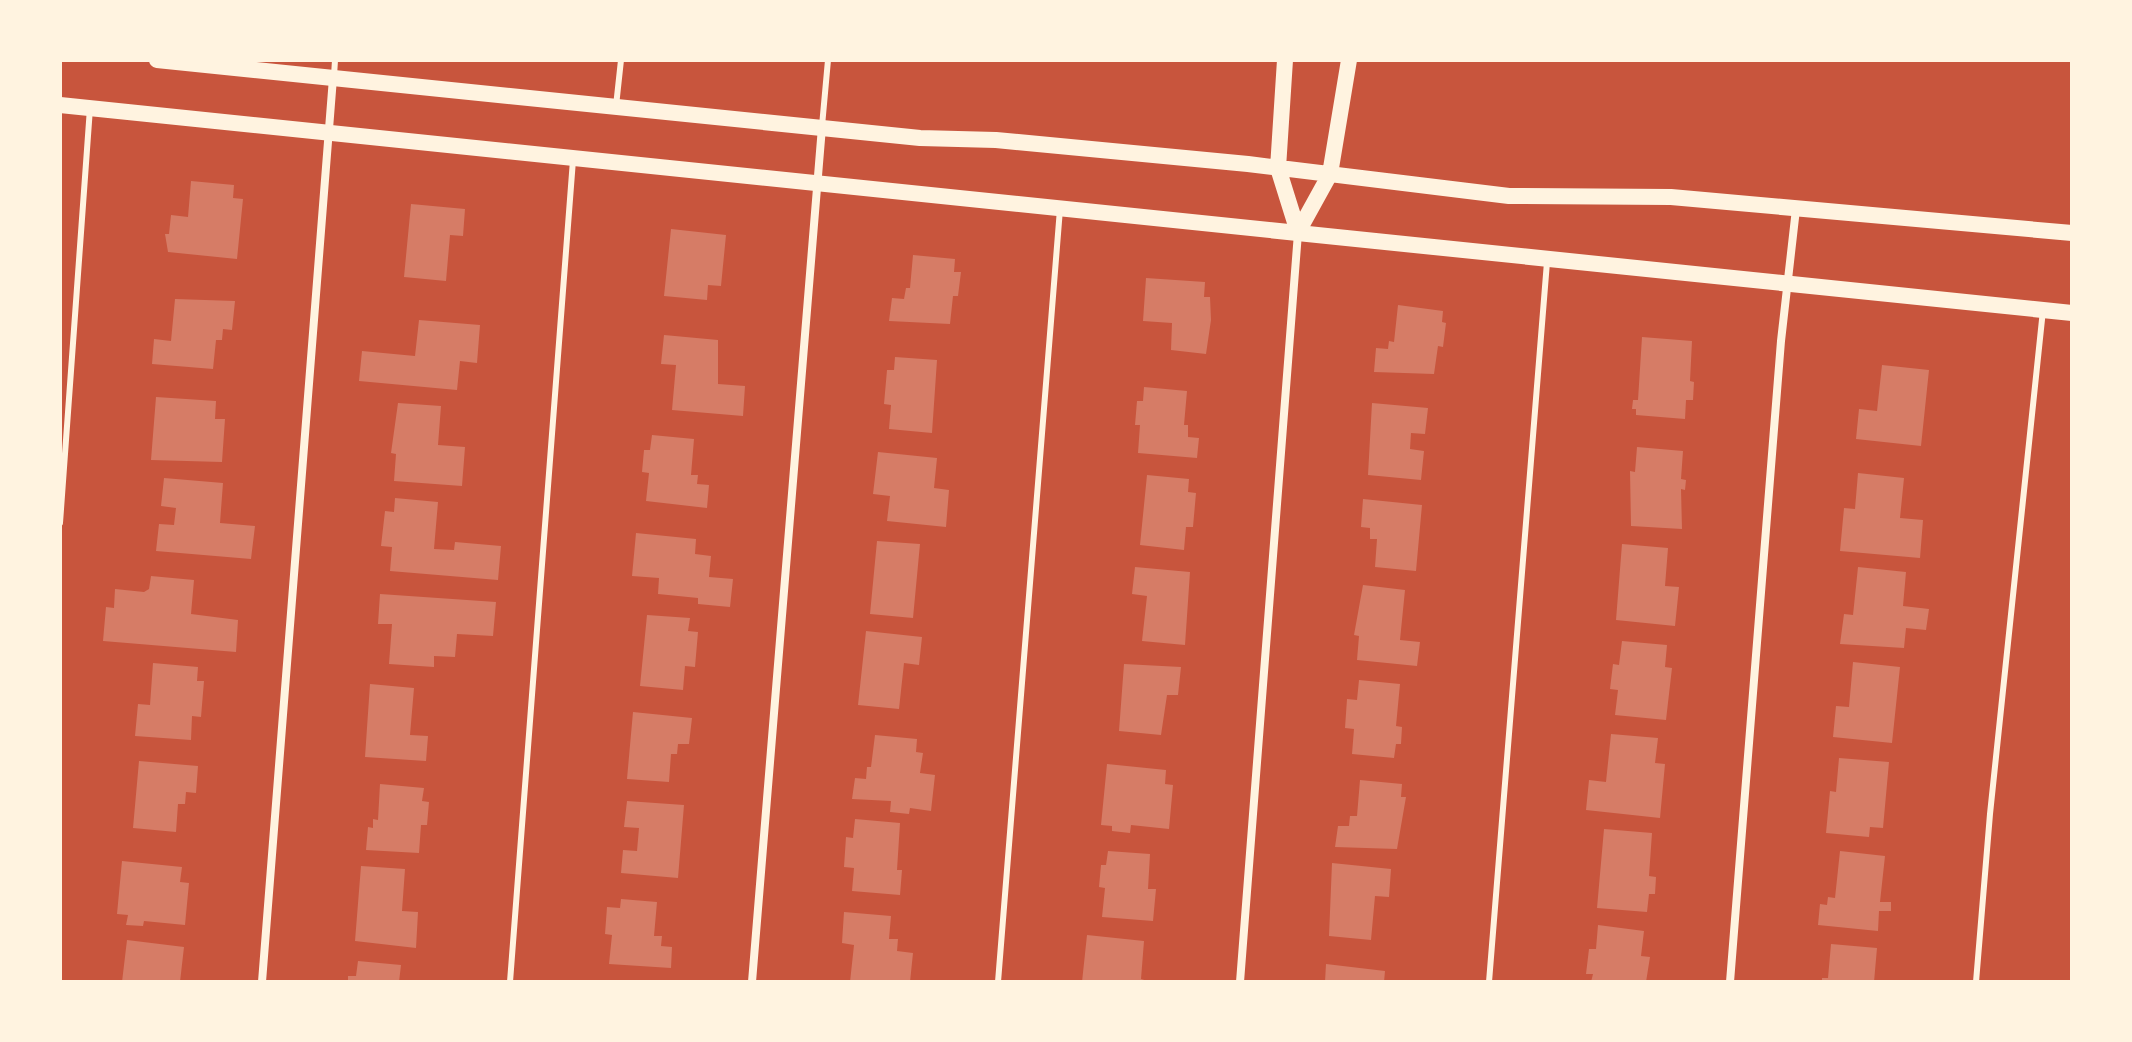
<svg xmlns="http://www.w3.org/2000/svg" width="2132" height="1042" viewBox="0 0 2132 1042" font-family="Overpass,sans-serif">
<rect width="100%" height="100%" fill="#c8553d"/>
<path fill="#d67c66" d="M191,181L234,185L233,198L243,199L237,259L168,252L165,234H169L171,215L188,217Z
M411,204L465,209L463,236L450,235L446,281L404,277Z
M671,229L726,235L721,286L708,285L707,300L664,296Z
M913,255L955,259L954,272H961L958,296H953L950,324L889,321L892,298L904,299L906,288H910Z
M1146,278L1205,282L1204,297H1210L1211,320L1206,354L1171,350L1172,323L1143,321Z
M175,299L235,301L232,330L223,329L222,340H216L213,369L152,364L154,339L171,341Z
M1398,305L1443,311L1442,322L1446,323L1443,347L1438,346L1434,374L1374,372L1376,348L1388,349L1389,341L1394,342Z
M419,320L480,325L477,363L460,361L457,390L359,381L362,351L415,356Z
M664,335L718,340V384L745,386L743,416L672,410L676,365L661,364Z
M1642,337L1692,341L1690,381L1694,382L1693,400H1686L1685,419L1636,415V409H1632L1633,400H1638Z
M895,357L937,360L932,433L889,429L891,405L884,404L887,370H894Z
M1882,365L1929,370L1921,446L1856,439L1859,409L1877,411Z
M1144,387L1187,391L1184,425H1188V437L1199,438L1197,458L1138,453L1140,425H1135L1137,401H1143Z
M156,397L216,401L215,419H225L222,462L151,460Z
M398,403L441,406L438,445L465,447L462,486L394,481L396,454L391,453Z
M1372,403L1428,408L1425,434L1411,433L1410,449L1424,451L1421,480L1368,475Z
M652,435L694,439L691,475H698L697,484L709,485L707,508L646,501L649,473L642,472L644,450H650Z
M1637,447L1683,451L1681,479L1686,480L1685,490L1681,489L1682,529L1631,526L1630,471L1635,472Z
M878,452L937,458L934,488L949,490L946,527L887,521L890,496L873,494Z
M1858,473L1904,478L1900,518L1923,520L1920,558L1840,551L1844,508L1855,509Z
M1147,475L1189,479L1188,492L1196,493L1193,527H1186L1184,550L1140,545Z
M164,478L223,483L220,523L255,526L251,559L156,551L159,524L174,525L176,508L161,506Z
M395,498L438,502L434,549L454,550L455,542L501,546L498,580L390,571L392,547L381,546L385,511L394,512Z
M1363,499L1422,505L1416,571L1375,567L1377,539H1370V528L1361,527Z
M636,533L696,539L695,554L711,556L709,577L733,579L730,607L698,604V598L658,594L659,578L632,576Z
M877,541L920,544L913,618L870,614Z
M1622,544L1668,548L1665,586L1679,587L1675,626L1616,620Z
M1135,567L1190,572L1185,645L1142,641L1147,596L1132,594Z
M1858,567L1906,572L1903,606L1929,609L1926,630L1906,628L1904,648L1840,644L1844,614L1853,615Z
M151,576L194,580L191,614L238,620L236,652L103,641L106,607L114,608L115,589L144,592L149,589Z
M1363,585L1405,590L1400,640L1420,642L1417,666L1357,660L1359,636L1354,635Z
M380,594L496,602L493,636L457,634L455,657L434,656V667L389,664L392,624H378Z
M647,615L690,618L688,631L698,632L695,667L685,666L683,690L640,686Z
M866,631L922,637L919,665L904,663L899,709L858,705Z
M1622,641L1667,645L1665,667L1672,668L1666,720L1615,715L1618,690L1610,689L1613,664L1619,665Z
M1853,662L1900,667L1892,743L1833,737L1836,706L1849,707Z
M153,663L198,667L197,681H204L201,717L192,716L191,740L135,736L138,704L150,705Z
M1124,664L1181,667L1178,695H1167L1161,735L1119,731Z
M1359,680L1400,684L1396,726L1402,727L1401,744H1396L1394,758L1352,754L1354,729L1345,728L1347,699L1357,700Z
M370,684L414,688L410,735L428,736L426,761L365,757Z
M633,712L692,718L689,744H678L677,754H671L669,782L627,779Z
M1611,734L1658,738L1655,763L1665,764L1660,818L1586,810L1589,780L1606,782Z
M875,735L917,739L916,752L923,753L920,773L935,775L931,811L910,808L909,814L890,812L891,801L852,799L855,778L866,779L867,767H871Z
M1839,758L1889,762L1883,828L1870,827L1869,837L1826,833L1830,791L1836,792Z
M139,761L198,766L196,793L186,792L185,804H178L176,832L133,828Z
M1107,764L1166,770L1165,784L1173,785L1169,829L1131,825L1130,833L1112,831V826L1101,825Z
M1360,780L1402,784L1401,797H1406L1397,849L1335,847L1338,826H1349L1350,816H1357Z
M380,784L424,788L422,801L429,802L427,825H421L419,853L366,850L368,827L373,828V819L378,820Z
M627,801L684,805L678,878L621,873L623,850L637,851L639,828L624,827Z
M855,819L900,823L897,870H902L900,895L852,891L854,868L844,867L846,837L853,838Z
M1604,829L1652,833L1649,876L1656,877L1655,894H1649L1647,912L1597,908Z
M1108,851L1150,854L1148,889H1156L1153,921L1102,917L1105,888L1099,887L1101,865H1106Z
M1840,851L1885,856L1880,902H1891V911H1879L1878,931L1818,925L1820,904L1827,905L1828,897L1835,898Z
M122,861L182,867L180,882L189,883L185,925L144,921L143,926L126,925L128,915L117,914Z
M1332,863L1391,869L1389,897L1375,896L1371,940L1329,936Z
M361,866L405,869L402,911L418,912L416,948L355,941Z
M621,899L657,902L654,936H662L661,946L672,947L671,968L609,964L612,935L605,934L607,907L620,908Z
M844,912L891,916L889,939H898L897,951L913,953L910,982H850L854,945L842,943Z
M1598,925L1644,931L1641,956L1650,957L1646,982H1591L1593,974H1586L1589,949H1596Z
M1087,935L1144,941L1141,979L1151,982H1082Z
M127,940L184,947L180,982H122Z
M1831,944L1877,948L1874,982H1822V978H1828Z
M358,961L401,965L399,982H348V976H356Z
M1326,964L1385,971L1384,982H1325Z"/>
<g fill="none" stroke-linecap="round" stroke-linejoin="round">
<path stroke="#fff3e0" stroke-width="6" d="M334,76L335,60
M616,106L621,60
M822,126L828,60
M60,523L90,108
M510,982L573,160
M998,982L1060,209
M1489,982L1547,262
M1976,982L1990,814L2043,310"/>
<path stroke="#fff3e0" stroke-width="8" d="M262,982L333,78
M752,982L822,127
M1240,982L1298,233
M1730,982L1781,341L1796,209"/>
<path stroke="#fff3e0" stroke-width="16" d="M157,60L920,138L996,140L1248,164L1509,196L1671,197L2072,233
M1285,60L1278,168L1298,232
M60,105L2072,313
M1298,232L1330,174L1349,60"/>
</g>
<rect width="2132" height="1042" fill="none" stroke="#fff3e0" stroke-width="124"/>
</svg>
